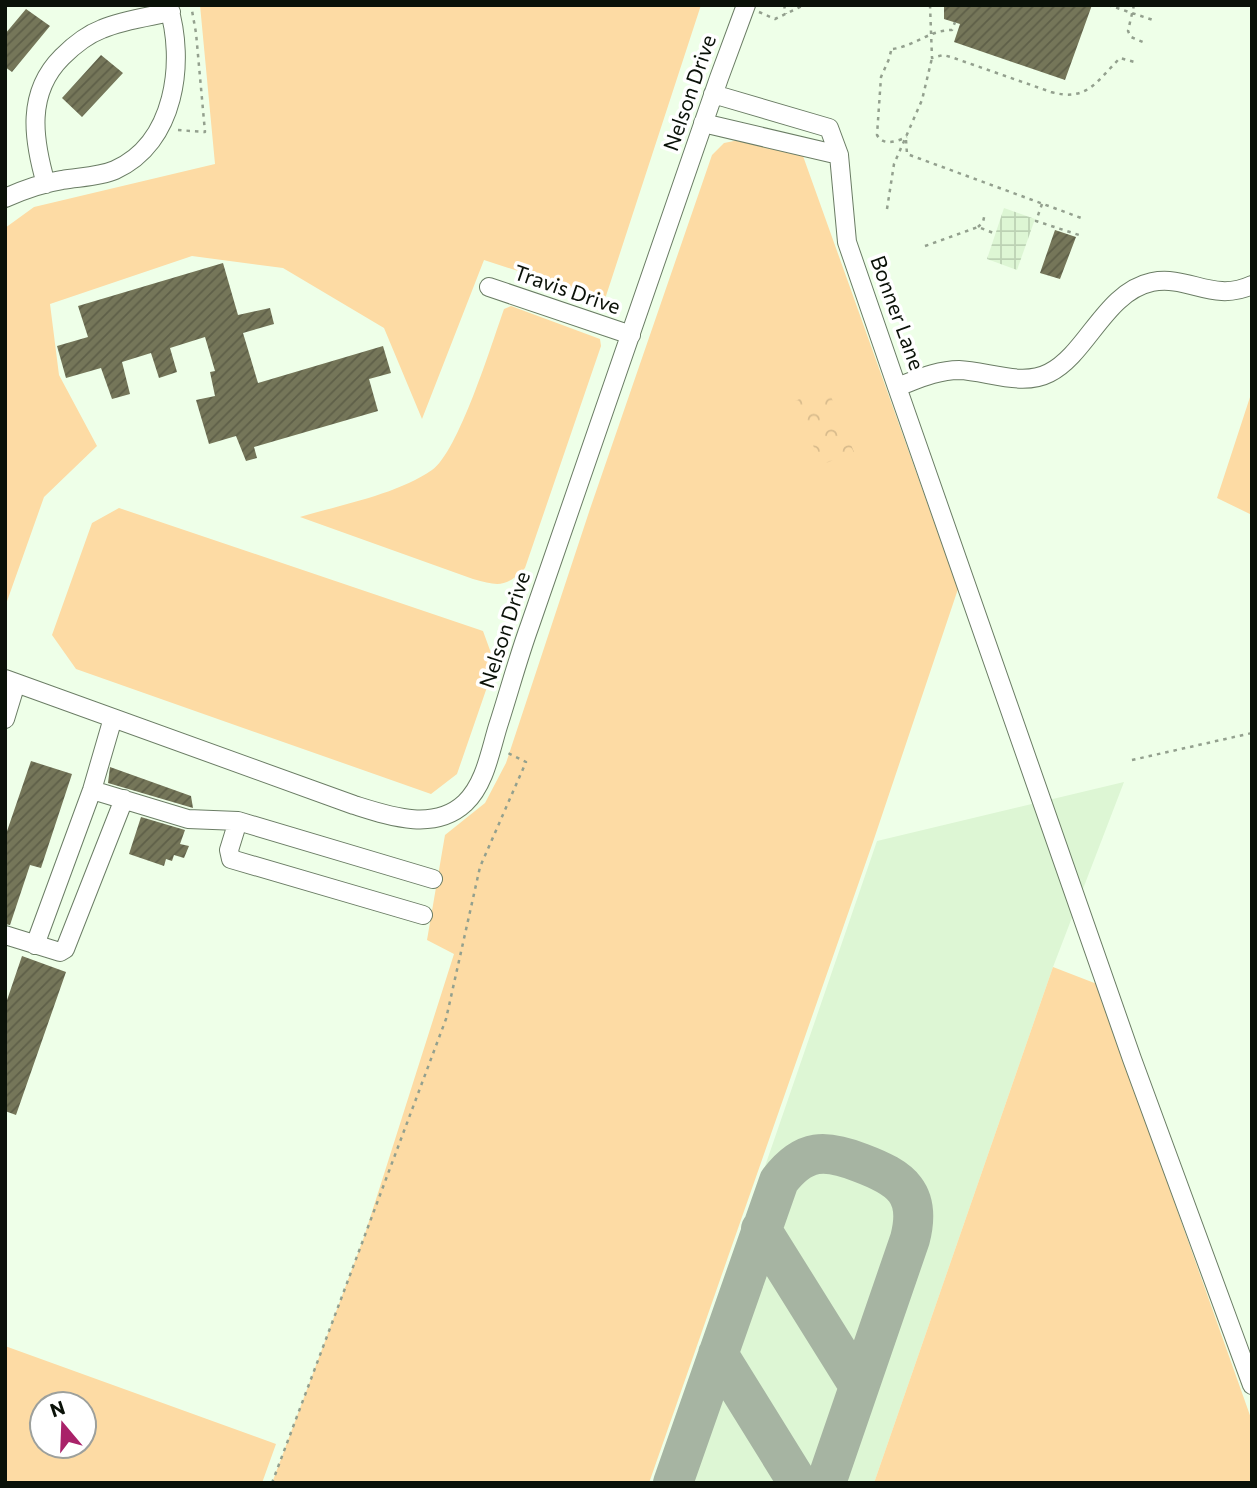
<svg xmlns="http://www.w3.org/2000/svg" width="1257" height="1488" viewBox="0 0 1257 1488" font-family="Commissioner,sans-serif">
<defs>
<pattern id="industrial-grid" width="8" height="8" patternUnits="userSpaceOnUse" patternTransform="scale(1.75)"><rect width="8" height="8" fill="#ddf6d4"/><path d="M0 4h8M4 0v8" fill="none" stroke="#bcd2b4"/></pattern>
<pattern id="park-crowns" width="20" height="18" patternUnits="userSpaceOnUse" patternTransform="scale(1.75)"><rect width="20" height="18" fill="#fddba4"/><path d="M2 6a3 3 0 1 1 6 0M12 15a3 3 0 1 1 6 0" fill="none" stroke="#d8bb8c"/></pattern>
<pattern id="building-hatch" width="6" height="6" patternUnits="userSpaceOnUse" patternTransform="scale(1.75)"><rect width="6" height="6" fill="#757659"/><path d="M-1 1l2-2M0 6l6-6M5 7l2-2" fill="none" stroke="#5e5f48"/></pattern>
</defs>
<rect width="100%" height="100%" fill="#eeffe8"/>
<path fill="#ddf6d4" d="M1124,782L1053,967L874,1483H656L877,841Z"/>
<path fill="url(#industrial-grid)" d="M1004,208L1035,219L1017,270L987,259Z"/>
<path fill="#fddba4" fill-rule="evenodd" d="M200,5H701L605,299L484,260L422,419L384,328L283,268L192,256L50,304L59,375L97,446L44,497L5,607V228L34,207L215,164Z
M739,140L803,156L958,589L873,842L649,1483H272L364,1237L454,954L427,940L445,835L485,803L506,763L590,509L712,155L724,143Z
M511,306L600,339L601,346L525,568C506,588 498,586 473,579L300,517C340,505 398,494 432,470C458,453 492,343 504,309Z
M1252,391V515L1217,498Z
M119,508L483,631L495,664L457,774L431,794L76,669L52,635L92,523Z
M1053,967L1097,984L1252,1421V1483H874Z
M5,1346L276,1444L262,1483H5ZM42,1404H84V1446H42Z"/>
<path fill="url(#park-crowns)" d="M827,387L854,452L821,465L795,401Z"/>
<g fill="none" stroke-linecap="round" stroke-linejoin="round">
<path stroke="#a6b4a2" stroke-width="40" d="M761,1229L859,1386
M718,1354L798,1483
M673,1483L779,1181C804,1148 826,1149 861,1163C901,1178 922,1193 910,1239L826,1483"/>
</g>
<path fill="url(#building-hatch)" d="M944,5H1092L1065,80L954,42L960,24L944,19Z
M26,9L50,26L12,72L5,67V34Z
M101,55L123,73L82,117L62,98Z
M1055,230L1076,237L1060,279L1040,273Z
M223,263L238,315L270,308L274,324L243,333L258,383L383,346L391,373L369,379L378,411L254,447L257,458L246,461L236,436L209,444L196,400L215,396L210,372L215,371L205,337L170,348L177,372L159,378L151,353L122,362L130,394L112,399L101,368L66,378L57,346L88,337L78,306Z
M31,761L72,774L41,868L30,865L10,925L5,924V837Z
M110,767L191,796L193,808L108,783Z
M141,817L185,830L180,844L189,846L184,858L174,855L172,861L166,859L164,866L129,854Z
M22,956L66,972L16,1115L5,1111V1006Z"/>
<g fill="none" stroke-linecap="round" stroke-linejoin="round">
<defs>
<path id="minor" d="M713,94L829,128L839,155L847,242L897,387C916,380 937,370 959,370C987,371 1022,387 1049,373C1087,354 1105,292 1152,282C1189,275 1213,303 1252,285
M703,123L839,155
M46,184C33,139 26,93 62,57C74,45 86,35 102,29C123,20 148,17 171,12
M5,198C23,190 42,183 62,180C78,177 99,177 115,170C175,143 186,62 168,5
M489,287L631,335
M897,387L1132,1059L1252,1385
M5,679L354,805C389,816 434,832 465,803C485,784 490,752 498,726C509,692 518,658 530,625C592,442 656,260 719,78L746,5
M5,719L16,683
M92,790L188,819L238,821L433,879
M238,821L229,850L231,859L423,915
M5,935L60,952L65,949L124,799
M35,945L92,790L113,718"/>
</defs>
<use href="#minor" stroke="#6b7d65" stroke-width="20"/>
<path stroke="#93a08e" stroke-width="2.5" stroke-dasharray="3.5 5" stroke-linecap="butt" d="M784,5L786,14
M930,5L932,58L943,55L951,57L1051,92C1087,102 1096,82 1120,58L1138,63
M1108,5L1153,20
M1134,5L1128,31L1131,37L1145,43
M759,12L775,19L804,5
M893,49C914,46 930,30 952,30L955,22
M891,51L889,59L881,77L877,135C884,147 897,141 907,137
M178,130L205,132L196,33L191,5
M906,140L907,154L1084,219
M1042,204L1036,221L1079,235
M887,209L894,164L922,100L932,58
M978,227L983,222L985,213
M925,246L978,227L996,234
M1132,760L1252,733
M272,1483L446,1019L480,867L526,762L508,753"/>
<use href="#minor" stroke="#fff" stroke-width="18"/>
</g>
<g text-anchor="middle" stroke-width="7" stroke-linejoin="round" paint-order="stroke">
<g font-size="21" fill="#0a1108" stroke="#fff">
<text transform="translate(690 93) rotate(-71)" y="7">Nelson Drive</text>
<text transform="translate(567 290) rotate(19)" y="7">Travis Drive</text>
<text transform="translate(897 313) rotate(70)" y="7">Bonner Lane</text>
<text transform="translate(505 630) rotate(-72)" y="7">Nelson Drive</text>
</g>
</g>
<rect width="1257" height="1488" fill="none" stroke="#0a1108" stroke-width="14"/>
<g transform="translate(63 1425) rotate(341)"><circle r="33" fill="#ffffff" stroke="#9da09c" stroke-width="2"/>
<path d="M0-5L12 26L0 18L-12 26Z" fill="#a92269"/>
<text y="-10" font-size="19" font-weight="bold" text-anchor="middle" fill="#0a1108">N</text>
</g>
</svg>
